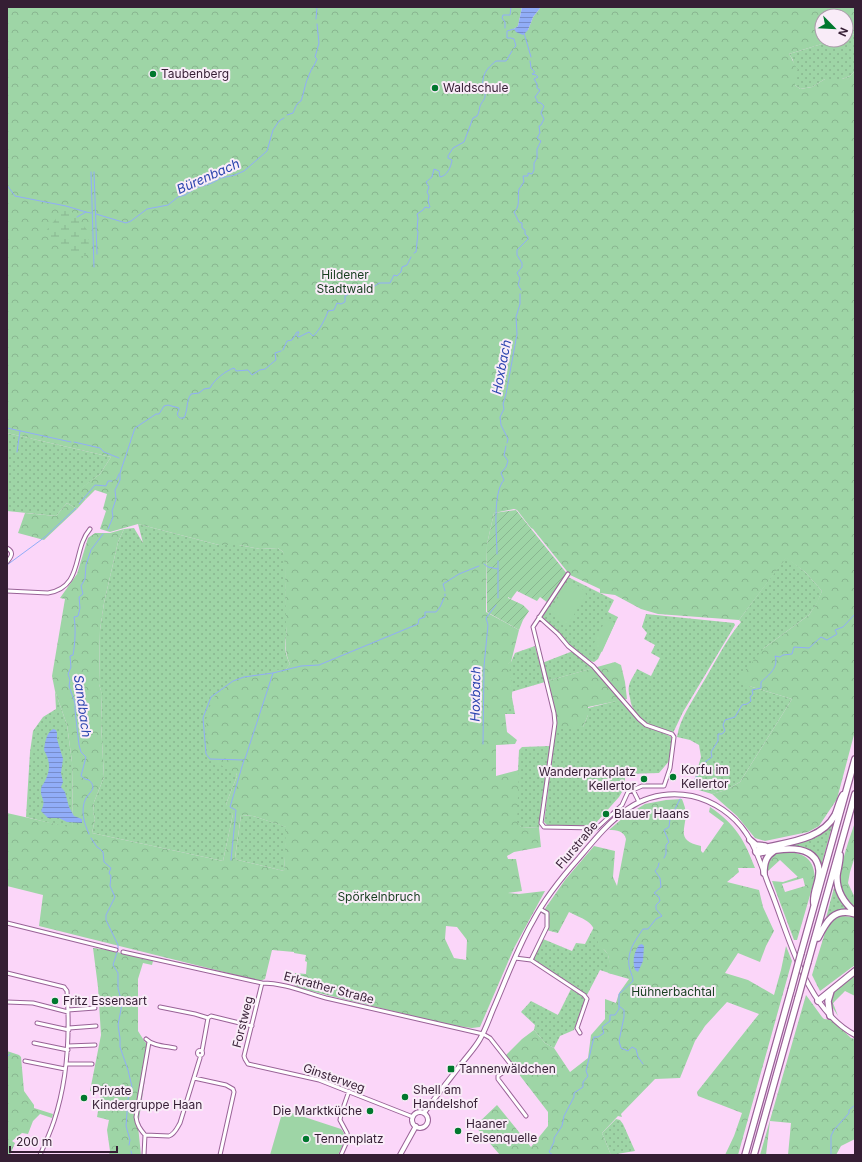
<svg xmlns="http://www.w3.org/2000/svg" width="862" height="1162" viewBox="0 0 862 1162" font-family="Inter,sans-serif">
<defs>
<pattern id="grass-dots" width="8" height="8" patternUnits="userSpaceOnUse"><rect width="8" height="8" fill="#9ed5a6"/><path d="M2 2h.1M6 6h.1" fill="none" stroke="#89b690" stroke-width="1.8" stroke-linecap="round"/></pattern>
<pattern id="forest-crowns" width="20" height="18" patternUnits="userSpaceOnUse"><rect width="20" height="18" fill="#9ed5a6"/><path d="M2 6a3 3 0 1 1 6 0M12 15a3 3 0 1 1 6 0" fill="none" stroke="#89b690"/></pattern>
<pattern id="wetland-marsh" width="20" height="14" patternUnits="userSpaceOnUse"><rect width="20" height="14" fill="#9ed5a6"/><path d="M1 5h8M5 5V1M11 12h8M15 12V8" fill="none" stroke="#89b690"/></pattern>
<pattern id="garden-furrows" width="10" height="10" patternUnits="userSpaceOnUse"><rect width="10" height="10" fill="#9ed5a6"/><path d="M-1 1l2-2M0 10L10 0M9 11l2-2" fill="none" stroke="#89b690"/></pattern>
<pattern id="water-rules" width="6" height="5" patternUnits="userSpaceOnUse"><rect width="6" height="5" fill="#91adf8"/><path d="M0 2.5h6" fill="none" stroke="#778cca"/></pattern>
</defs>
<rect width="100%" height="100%" fill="#fbd6f9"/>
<path fill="url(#grass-dots)" d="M855,34V71L850,76L842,79H825L812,87L800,89L795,85L793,60L789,54L835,40H846V37Z
M7,433L111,457L100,474L78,491L86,499L77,509L67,503L56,516L7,511Z
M138,524L219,545H239L260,549L278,548L283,552L285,557C286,580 286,604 286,627C287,642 282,648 290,664L265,697L234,765L237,776L226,804L233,814L223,861L92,833L95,819L93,812L94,802L104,777L101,723L102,695L99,684L100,630L104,603L118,542L124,529L134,528L143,543Z
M786,557L805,572L822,591L817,603L809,615L764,648L749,686L792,699L740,782L726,790L712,794L692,788L701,757L699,745L690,740L677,737C680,718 692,702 701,686C714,665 725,641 741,622L739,620Z
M568,577L614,600L608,612L618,617L598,659L594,662L590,661L569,644L541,616Z
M646,614L734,623L735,625L683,712L673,733C654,728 633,721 630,698C629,694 628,689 629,686C630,680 635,674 637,669L651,676L660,658L651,653L655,645L644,639L647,633L642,627Z
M535,646L545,682L511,692L515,714H503L507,744L484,745L485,780L518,771L519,750L522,747L550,746L539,828L521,827L435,758L452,683L453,663L507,664L511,662L515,653Z
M573,651L594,668L547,681L542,663Z
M55,691L67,725L72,762L73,829L26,817L30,752L33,731L43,717L56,709Z
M620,700C628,709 635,719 645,725C654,732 666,731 673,739L670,760L659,773L625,774V787L619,797L595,824L592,826L547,825L544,822L556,727H583L588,715V708Z
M241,815L253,816L287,827L284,871L238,860L235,858Z
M833,823L821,866C811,848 805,847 785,845L817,837Z
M835,884L850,910C841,911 834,912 826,918Z
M595,925L599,944L608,954L612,974L600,970L587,995L533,960L543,939L572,951L576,943L585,944Z
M571,989L584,997L585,1001L574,1030L560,1036L554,1048L545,1043L534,1030L535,1025L521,1012L531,1001L558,1015Z
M616,1119L620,1120L623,1124L635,1151L611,1155L602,1133Z"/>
<path fill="url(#forest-crowns)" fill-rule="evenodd" d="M7,7H522L518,26L514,29L528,30L533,17L541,7H855V34L846,37V16H822V40H835L789,54C793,59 793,64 798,69L795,73V85L800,89L812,87L825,79H842L850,76L855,71V731L837,799L819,826L808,832L765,841L755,838L737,816L712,794L726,790L740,782L792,699L749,686L738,679L764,648L809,615L816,604L822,591L805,572L786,558L739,620L658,614L641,609L615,595L600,593V589L570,575L533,529L531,528L517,510L514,509L494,513L487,544L486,612L519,630L511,662L508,664L511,665L509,672L513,684L511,705L505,714L507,732L517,740L515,744L496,745V776L519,770L517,822L521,827L539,828L541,847L514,852L507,856L508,859H516L522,891L508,893L519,894L545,891L514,948L480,1027L472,1028L450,1025L294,987L295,973L306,974L307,962L305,961L306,955L294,953V952L272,950L265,979L260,981L39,926L43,895L7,886V813L73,828L72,762L67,725L55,691L52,676L65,599L60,598L77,574L88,538L95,533H110L124,529L118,542L104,603L100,630L99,684L102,694L101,723L104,777L94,802L93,812L95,819L92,833L223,861L233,814L229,811L226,804L237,776L236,773L211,760L207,753L206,720L211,703L215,696L234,680L273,673L274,670L286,669L290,664C283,649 287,641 286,626C286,606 285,586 285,566L283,552L278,548L260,549L239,545H219L138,524L110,532L100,529L106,511L103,509L107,494L95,490L86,499L77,491L100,474L111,457L7,433ZM241,815L253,816L286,827L284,871L238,860L235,858ZM446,926L457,927L467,940L466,960L454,958L445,939Z
M67,503L77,509L44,540L18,533L25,513L56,516Z
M615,662L621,665L625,682L627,699L588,707V715L583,727H556L547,681Z
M682,799C684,804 686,810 686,815C684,833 678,841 701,846V851L703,853L724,823L709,812L710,807C736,825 744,839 755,868H738L739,872L727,882L759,890L763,907L774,931L766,946L760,962L738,953L725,973L748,980L774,995L781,970L786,946L792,961L738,1155H725L734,1136L742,1113L698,1096L697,1092L759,1014L727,1002L705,1026L695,1041L680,1078L655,1079L621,1114L622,1117L618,1116L602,1133L611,1155H500L475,1126L497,1105L531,1147L548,1126V1112L505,1056L522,1039L534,1030L545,1043L554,1048L570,1072L588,1058L591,1035L605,1019V999L616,1003L619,993L629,979L608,973C610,963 611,951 599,947C594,922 592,923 569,912L558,933L546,930L547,917L542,913L565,880L594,846L615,851L613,877L617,886L626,839C624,831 617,830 609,830L624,817L645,804L666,800Z
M855,822V856L850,872L848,883L855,898V908C850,903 844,898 842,891C836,872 849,841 855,822Z
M781,850C801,854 813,854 815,878L797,940H794L772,881L783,882L798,877L780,860L768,871L766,864L770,856ZM803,878L805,886L785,892L782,884Z
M842,916L855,917V965L820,991L812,975L827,926L836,918Z
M93,948L109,950L153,961L152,965L143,963L138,979V1031L145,1042L150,1045L138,1126L141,1155H109L110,1151L107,1130L109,1120L97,1117L101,1094L90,1091L101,1035L98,987Z
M855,973V996L845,991L833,1003L838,1016L831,1005V995Z
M806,995L822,1017L824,1019L832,1020L851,1038L855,1039V1139L841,1146L836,1155H788L791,1123L770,1121L766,1155H760Z
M7,1051L19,1055L21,1057L24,1091L34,1105V1108L53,1114L52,1118L40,1114L33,1121L28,1134L22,1133L12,1141L15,1143L10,1155L7,1154Z"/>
<path fill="url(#wetland-marsh)" d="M63,210H69L73,213L88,231L89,248L87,254L79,258H72L70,256L67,248L45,234V232Z"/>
<path fill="url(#garden-furrows)" d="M516,510L568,575L548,603L540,597L537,601L517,591L511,599L508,597V598L523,605L529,611L523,620L519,630L487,612V544L494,513Z"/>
<path fill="#9ed5a6" d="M569,581H571L585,591L586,595L569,623L566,624L550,610Z
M606,619L615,623L602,652L592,647Z
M283,1110L341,1129C349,1137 342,1147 338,1155H270Z"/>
<path fill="url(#water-rules)" d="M522,7H541L533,17L528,30L523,35L516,32L514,29L518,26Z
M53,729L56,730L57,733V739L63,759L61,773L63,782L61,787L65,792L69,807L74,816L82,819V823L67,822L59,818H48L41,811C47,799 40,799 41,789C41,787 44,783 45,781C51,769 50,761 44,750C45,743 46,733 53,729Z
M642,944L644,946L643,961L638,972L635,970C632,961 634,952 639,945Z"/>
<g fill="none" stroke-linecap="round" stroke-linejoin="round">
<path stroke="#91adf8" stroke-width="1" d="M316,19L317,7
M505,28V22L502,18L503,15H510L511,7
M514,29L507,31V38H511L514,39L516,46L514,48
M524,33L531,57
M287,115L293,113C295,109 296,103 301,101C304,93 305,83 309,75C311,69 315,65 317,59L315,57L319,43L317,24
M91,172L94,267
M94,172L97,254
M7,185L15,196L66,206L86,212
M96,214L126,223L131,221L147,209L168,205L178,197L185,195L196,188L212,183L221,178L235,175L244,171L267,151L273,130L279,121L284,118
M77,217L86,212L91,213
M414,253L416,252L418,232L417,230L418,218L417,214L423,210L425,207L429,208L430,207L428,201L429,196L427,192L429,187L426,182L432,177L434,169L439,171L440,177C447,176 451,167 452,160L448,158V156L453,148L464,142L473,118L477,116C479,113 479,110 480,106C482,101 486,99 485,94L481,90C483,86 482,85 483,80C484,71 490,66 496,61H506L512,51
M521,290C517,283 518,286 520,278L517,273L522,267V263L517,255V250L528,239V237L525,234V230L522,228V223L519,222L514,212C521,206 517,197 519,189L524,182L523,176H528V173L532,174L534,170V163L537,158V149L541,141L537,138L540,133L539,126L541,125L544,119L541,113L544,106L541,103L537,102V100L535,97L540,90L537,88V84L534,79L538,77L536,75L532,74L535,72L531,68L530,61
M283,350L287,341L292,340L297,332H299L297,336L299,337L309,332L313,336C318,333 327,316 328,311L334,310L337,303L341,304L345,302V296L349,294L351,291L358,292L363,289L372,288L379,283H390L394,275L397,276L401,272L402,267L407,265L411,257
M7,428L71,442
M74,442L100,448L104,452L119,458
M507,443L508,439L501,425L500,417L504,409L503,404L506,394L517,334L516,317L520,304V294
M17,452L20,431
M116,480L117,479L119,474
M79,504L95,485L106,486L108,481H112
M108,529L113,517L112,511L116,499L115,490L120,480V473L135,428L156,414H159L164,406L168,405L179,408C179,412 175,414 180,418H184C188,410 186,401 191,394L199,393L204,389L210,388C214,380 225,371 234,368L236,371L248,370L252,375C254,374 256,372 258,371C260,369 263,370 265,369C268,367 273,362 276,360L275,353L281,351
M497,554C497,537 492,493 504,480L501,473L506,467L508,461L504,455L506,446
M498,561V598
M484,564L488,567L498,569
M7,565L45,537L76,508
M445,591L443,584L459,574L479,566
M445,594V596
M483,744L484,666L488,625L486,618L496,605
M245,759L273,673
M689,786L702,770L705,762L712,757L711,752L718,741V734H722L725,731L723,725L725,720L735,717L742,705L747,704L751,701L750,697L753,694L752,690L761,688V682C769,675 779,667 775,656L780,657L783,655L792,654L794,647L809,648L821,637L827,640L837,634L835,630L843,627L855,614
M89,834C84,823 80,810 86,798C88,795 92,791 93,788C93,784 91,782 89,780L85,779L81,776L86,757L81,752L79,745L75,710V703L69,686L70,680L68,674L71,667L70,656L73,655C75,645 76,627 74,617L78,616L80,608L79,597L83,594L81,586L85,579L86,565L91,550L103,534
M91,838L97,847L100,849L103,852L104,862L111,868L109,873L111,876L110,886L115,897L106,915V920L118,945V949L113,965L118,973V988L122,1004L118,1025L120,1038V1047L128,1070L132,1087L127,1102V1113L126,1126L130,1140L129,1145
M664,858L666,854V845L669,842L664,830L669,827L670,819L680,799
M231,860L236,810L230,807L244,760L210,759L206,754L203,718L211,697L233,681L244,677L273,673L301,666L319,665L418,624L419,619L425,617V612H436L440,607L444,598
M619,1006L624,1010V1017L619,1041L621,1048L628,1051L632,1047L636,1049L638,1057L643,1064
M7,1057L10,1054
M131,1151L132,1155
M553,1155L549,1152L554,1142V1138L562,1126L564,1116L574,1097V1093L583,1087V1082L588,1076L586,1071L594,1037H598L604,1033L602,1027L610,1021V1015H615L619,1009V994L633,981C633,976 630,972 629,966C627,951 635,941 643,929H648L656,919L662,916L656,909V905L660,901L659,897L654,893L661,887L660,878L655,871L658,867L659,863
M831,1155V1136L834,1130L849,1113V1110L855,1105"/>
<defs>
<path id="minor" d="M7,548C14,552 12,556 7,562
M7,591L48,593C84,587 72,550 90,529
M539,617L558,634L568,646L593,666L639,719L646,725L672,734L674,737L670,768L664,786H642L628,792L622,805L597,828L544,827L541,823L555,723L554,713L533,627L568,574
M633,790L639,802
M7,923L116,950
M123,952L262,983C285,983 304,992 326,998L483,1034L490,1038L512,1066L498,1076V1079L526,1116
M515,958L531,960L547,927V913L540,909
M531,960L584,995L587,999L577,1028L580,1033
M7,973L64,987L67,991C70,1035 68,1079 54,1121C50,1133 45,1144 40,1155
M262,983L244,1056L245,1059L248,1064L319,1080L413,1117
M7,1002L33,1003L68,1012
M160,1007L195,1014L208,1018L202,1051
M68,1010L95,1008
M208,1018L211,1016L252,1026
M37,1023L69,1030
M69,1028L96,1026
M146,1039C153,1046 165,1046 175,1048
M34,1043L68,1050
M68,1046L95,1045
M197.5 1053a2.5 2.5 0 1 1 5 0a2.5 2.5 0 1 1-5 0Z
M25,1061L65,1069
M66,1064H92
M194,1078L226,1085L233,1089L234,1092L220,1155
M145,1135L169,1136C175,1134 177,1128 180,1123L200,1058
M144,1155L145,1135C140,1129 137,1125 136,1117L149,1042
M341,1155L348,1139L347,1133L340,1120L341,1114L349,1091"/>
<path id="secondary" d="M412 1120a8 8 0 1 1 16 0a8 8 0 1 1-16 0Z
M424,1113C436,1096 449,1080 462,1063C468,1055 475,1048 480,1039C486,1029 490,1016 495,1005C507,977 518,947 533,921C545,898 562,877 579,858C610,821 638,786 692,796C714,801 734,815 746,833C758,850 763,872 771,891C790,939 806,1009 855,1035
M400,1155L416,1126"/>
<path id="motorway" d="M750,840L756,845L765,846
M756,852L760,849C785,842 821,841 835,815C838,809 839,801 843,795
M759,853C777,849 816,841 819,870C820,882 812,892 814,904
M840,855C840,862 838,868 837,875C836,890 843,902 855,912
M764,873C764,863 766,856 774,851
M818,938C826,922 834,907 855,914
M801,953L855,759
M808,962L855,794
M818,1001L855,971
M830,1016L828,1001L831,991
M745,1155L791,990
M754,1155L798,998"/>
</defs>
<use href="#minor" stroke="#996297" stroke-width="5"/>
<use href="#secondary" stroke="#996297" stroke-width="6"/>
<use href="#motorway" stroke="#996297" stroke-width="8"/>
<use href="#minor" stroke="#fff" stroke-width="3"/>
<use href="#secondary" stroke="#fff" stroke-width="4"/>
<use href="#motorway" stroke="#fff" stroke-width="5.5"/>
<defs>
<path id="motorway-bridge" d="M791,990L801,953
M798,998L808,962"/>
</defs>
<use href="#motorway-bridge" stroke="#996297" stroke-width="8" stroke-linecap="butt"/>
<use href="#motorway-bridge" stroke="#fff" stroke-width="5.5"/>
</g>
<g fill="#00782e" stroke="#f9ecf8" stroke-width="1.5">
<circle cx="153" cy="74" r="4"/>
<circle cx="435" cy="88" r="4"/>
<circle cx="673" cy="777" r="4"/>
<circle cx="644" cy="779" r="4"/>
<circle cx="606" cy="814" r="4"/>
<circle cx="55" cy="1001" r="4"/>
<rect x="447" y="1065" width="8" height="8" rx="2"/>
<circle cx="405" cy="1097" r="4"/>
<circle cx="84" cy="1098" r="4"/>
<circle cx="370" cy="1111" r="4"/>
<circle cx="458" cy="1131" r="4"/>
<circle cx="306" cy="1139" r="4"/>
</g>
<g text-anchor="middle" stroke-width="4" stroke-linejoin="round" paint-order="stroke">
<g font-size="12" fill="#351e34" stroke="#f9ecf8" text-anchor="start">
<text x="161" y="78">Taubenberg</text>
<text x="443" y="92">Waldschule</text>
<text x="681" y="774">Korfu im<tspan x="681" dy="14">Kellertor</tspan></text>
<text x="636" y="776" text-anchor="end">Wanderparkplatz<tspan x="636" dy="14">Kellertor</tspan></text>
<text x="614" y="818">Blauer Haans</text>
<text x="63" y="1005">Fritz Essensart</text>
<text x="459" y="1073">Tannenwäldchen</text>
<text x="413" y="1094">Shell am<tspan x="413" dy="14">Handelshof</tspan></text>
<text x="92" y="1095">Private<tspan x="92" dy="14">Kindergruppe Haan</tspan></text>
<text x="362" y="1115" text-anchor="end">Die Marktküche</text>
<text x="466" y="1128">Haaner<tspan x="466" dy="14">Felsenquelle</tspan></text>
<text x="314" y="1143">Tennenplatz</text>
</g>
<g font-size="12" fill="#183e20" stroke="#f9ecf8">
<text x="345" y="279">Hildener<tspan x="345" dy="14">Stadtwald</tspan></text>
<text x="379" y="901">Spörkelnbruch</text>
<text x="673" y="996">Hühnerbachtal</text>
</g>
<g font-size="12" fill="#351e34" stroke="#f9ecf8">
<text transform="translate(577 845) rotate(-50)" y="4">Flurstraße</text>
<text transform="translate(329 988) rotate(15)" y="4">Erkrather Straße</text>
<text transform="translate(243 1022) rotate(-76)" y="4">Forstweg</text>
<text transform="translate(334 1078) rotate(19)" y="4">Ginsterweg</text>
</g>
<g font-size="13" font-style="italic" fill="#2c45af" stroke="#f9ecf8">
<text transform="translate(208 176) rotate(-24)" y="5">Bürenbach</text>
<text transform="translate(501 367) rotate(-79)" y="5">Hoxbach</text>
<text transform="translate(475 694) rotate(-89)" y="5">Hoxbach</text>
<text transform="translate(83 706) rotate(82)" y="5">Sandbach</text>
</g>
</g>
<rect width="862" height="1162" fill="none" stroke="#351e34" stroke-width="16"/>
<g transform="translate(834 28) rotate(114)"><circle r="19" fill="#f9ecf8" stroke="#ab9aaa"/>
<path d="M0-3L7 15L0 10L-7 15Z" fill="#00782e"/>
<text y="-6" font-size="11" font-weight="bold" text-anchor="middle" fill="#351e34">N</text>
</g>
<path d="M10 1146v6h107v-6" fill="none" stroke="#351e34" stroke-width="2"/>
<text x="16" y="1146" font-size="12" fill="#351e34" stroke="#f9ecf8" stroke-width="3" paint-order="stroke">200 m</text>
</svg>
